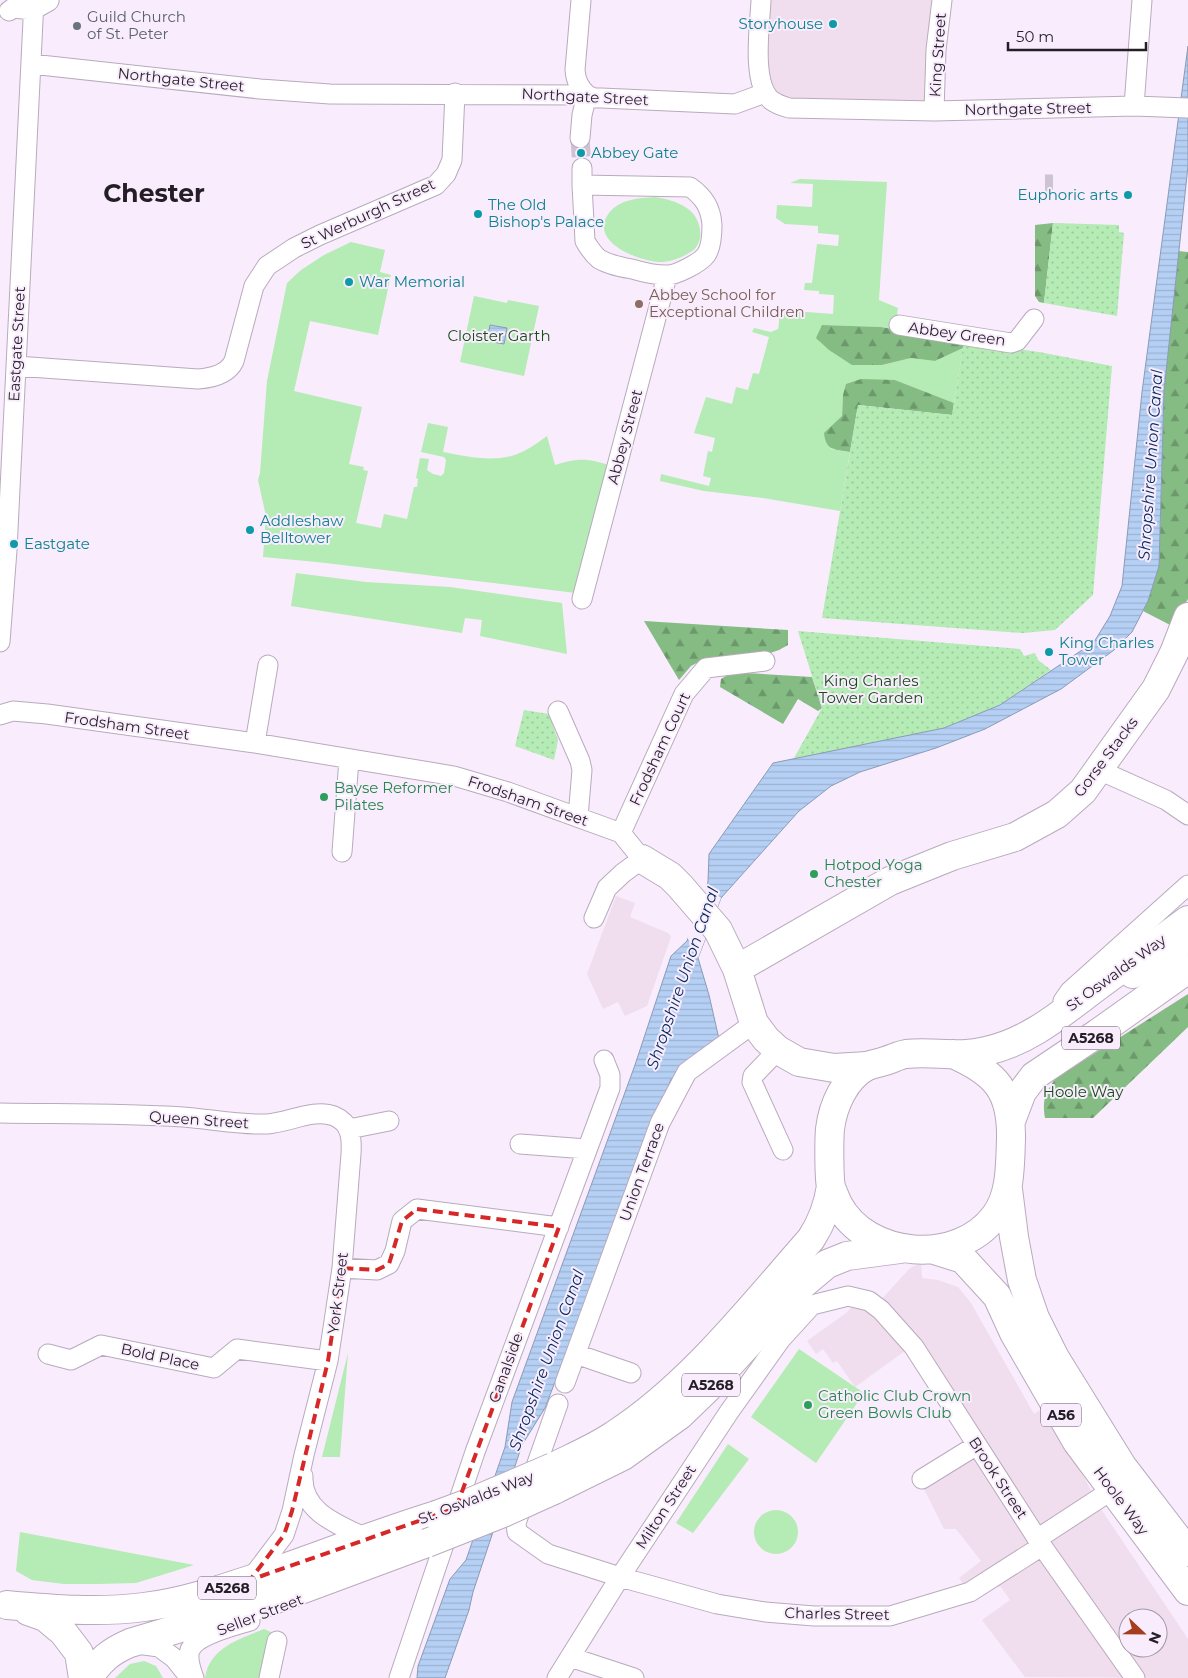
<svg xmlns="http://www.w3.org/2000/svg" width="1188" height="1678" viewBox="0 0 1188 1678" font-family="Montserrat,sans-serif">
<defs>
<pattern id="forest-firs" width="22" height="20" patternUnits="userSpaceOnUse" patternTransform="scale(1.25)"><rect width="22" height="20" fill="#84bc83"/><path d="M5 1l3.5 6h-7zM16 11l3.5 6h-7z" fill="#6c986b"/></pattern>
<pattern id="park-dots" width="8" height="8" patternUnits="userSpaceOnUse" patternTransform="scale(1.25)"><rect width="8" height="8" fill="#b5ebb4"/><path d="M2 2h.1M6 6h.1" fill="none" stroke="#9cc99b" stroke-width="1.8" stroke-linecap="round"/></pattern>
<pattern id="water-rules" width="6" height="5" patternUnits="userSpaceOnUse" patternTransform="scale(1.25)"><rect width="6" height="5" fill="#b5d0f4"/><path d="M0 2.5h6" fill="none" stroke="#9cb2d1"/></pattern>
</defs>
<rect width="100%" height="100%" fill="#f9ecfd"/>
<path fill="#f0dded" fill-rule="evenodd" d="M761,0H942L934,111L776,104L759,53Z
M616,896L635,903L630,917L668,933L671,937L647,1006L625,1016L618,1002L603,1009L587,974Z
M921,1263L922,1278L938,1280L958,1287L971,1303L1034,1414L1047,1406L1099,1506L1188,1639V1678L1025,1677L982,1620L1010,1600L1001,1587L966,1588L959,1578L981,1561L956,1529H944L923,1487L985,1448L916,1343L855,1387L837,1361L833,1363L823,1349L816,1354L807,1341L846,1313L854,1305L870,1312L910,1268ZM1128,1618H1158V1648H1128Z"/>
<path fill="#b5ebb4" d="M800,179L887,182L879,300L898,308L895,329L881,327L822,325L882,365L911,358L935,361L963,348L954,403L895,380L843,395L842,416L831,449L850,452L840,511L763,498L704,491L660,481L661,474L709,486L711,478L703,476L708,451L712,452L715,438L694,433L706,397L732,404L736,387L748,390L753,373L759,374L769,337L752,332L754,328L771,332L778,329C780,322 778,317 780,310L833,314L834,295L819,294V291L804,290L805,283H812L817,244L838,246L839,235L818,233V226L785,224L776,218L777,205L812,207L813,184L790,183Z
M655,197C669,199 691,205 697,220C702,230 702,244 692,251C683,257 674,261 663,262C642,263 587,242 609,213C620,199 639,198 655,197Z
M351,242L385,250L380,272L391,275L378,335L310,321L294,391L362,407L349,464L364,467L363,470L368,471L356,523L381,528L384,514L407,519L414,487H417L418,479L416,478L420,458L429,459L427,470L433,474L441,476L444,473L446,460L444,457L421,452L428,423L448,427L443,452C469,457 499,464 524,451C532,447 540,441 547,436L555,465C578,458 586,458 609,465L576,593L317,562L263,557L266,516L258,480L260,473L267,381L287,283L301,270L324,255Z
M474,296L507,303L508,300L539,306L524,376L460,362Z
M296,573L366,582L450,587L562,603L567,654L480,636L482,620L465,618L462,633L291,606Z
M799,1349L864,1393L816,1463L751,1417Z
M348,1353L340,1457H322Z
M728,1444L749,1459L693,1533L676,1523Z
M754 1532a22 22 0 1 1 44 0a22 22 0 1 1-44 0Z
M20,1532L194,1565L136,1583L97,1584H64L32,1580L16,1571Z
M264,1629L273,1633L261,1678H205C209,1648 239,1639 264,1629Z
M144,1661L156,1666L163,1678H115L130,1664Z"/>
<path fill="url(#forest-firs)" d="M1053,223L1044,303L1039,302L1035,296V225Z
M1178,251L1188,252V599L1172,626L1143,611L1148,600L1159,566L1164,391Z
M822,325L881,327L964,341L963,348L935,361L911,358L882,365H852L829,350L816,338Z
M861,379L895,380L954,403L952,415L858,405L850,452C834,449 826,451 824,433L842,416L843,395L846,384Z
M644,621L788,630V645L779,650L758,657L704,659L691,666L679,680Z
M747,673L812,677L822,708L818,711L798,699L783,724L720,687L721,679L729,674Z
M1188,994V1027L1093,1118H1045C1042,1100 1045,1093 1056,1078Z"/>
<path fill="url(#park-dots)" d="M1053,223L1119,225V232L1124,233L1117,316L1044,303Z
M964,341L1039,352L1112,366L1093,595L1055,630L1023,633L822,618L858,405L952,415Z
M798,631L1020,649L1024,656L1035,653L1038,660L1051,670L1000,705L944,728L828,753L794,758L822,708Z
M524,710L549,714L558,740L554,760L515,746Z"/>
<path fill="url(#water-rules)" stroke="#8a9bb6" d="M1188,46V166L1164,391L1159,566L1148,601L1132,632L1114,650L1061,689L985,729L936,748L860,772L831,786L799,811L721,898L698,958L709,995L719,1039L697,1055L671,1079L545,1408L522,1445L473,1592L469,1610L445,1678H417L418,1666L450,1579L466,1560L505,1447L512,1402L635,1065L671,956L687,941L708,882L709,854L773,763L944,728L1000,705L1094,642L1110,616L1122,586L1142,392Z
M490,325L507,328L504,344L487,341Z"/>
<path fill="#f9ecfd" d="M705,884L721,898L698,958L686,935Z"/>
<g fill="none" stroke-linecap="round" stroke-linejoin="round">
<path stroke="#cec3d2" stroke-width="19" stroke-dasharray="19 9" stroke-linecap="butt" d="M580,138L582,168
M1045,184H1053"/>
<defs>
<path id="street" d="M581,0L575,70C576,81 579,87 587,95
M761,0C760,25 751,82 771,100C776,104 782,106 789,108L934,111L1134,106L1188,108
M9,11L13,8L33,10L49,1
M31,64L260,89L330,94L587,95L594,98H601L735,104L765,93
M1134,106L1142,0
M934,111L936,50L942,0
M580,138L582,115L587,95
M582,168V185L690,187C704,197 711,208 712,225C712,234 711,248 706,255C700,263 675,276 666,275C655,275 642,272 632,269C621,267 609,265 599,259C593,254 589,248 585,241L582,185
M899,325L1011,343L1017,341L1034,319
M16,366L198,379C212,378 228,374 234,361L254,286L267,266L294,248L320,235L436,185L446,174L452,160L455,93
M582,599L667,276
M0,642L7,550L34,0
M558,711L580,761L582,770L578,817
M0,715L13,711L47,714L255,743L454,776L508,792L621,833L642,859L623,873L607,888L594,918
M255,743L268,665
M1099,770L1166,800L1188,815
M621,833L684,694L706,668L765,661
M342,852L349,759
M1063,1001L1070,991L1188,885
M778,1050L753,1076L752,1082L783,1150
M0,1113C61,1114 122,1113 183,1117C211,1119 239,1125 267,1124C288,1123 314,1108 334,1116C351,1123 352,1138 351,1154L342,1268L328,1361L304,1455L292,1511L284,1535L250,1580
M349,1129L389,1121
M520,1144L587,1149
M342,1268L377,1270L389,1264L395,1251L402,1221L417,1209L559,1227
M48,1354L71,1360L101,1345L214,1368L237,1349L328,1361
M576,1354L631,1373
M565,1383L660,1123L687,1072L754,1023
M558,1404L516,1523L517,1532L548,1554L620,1577L717,1604L765,1612L814,1616H890L970,1592L1042,1546
M303,1476C301,1512 339,1525 366,1538
M922,1479L977,1445
M1037,1539L1112,1490
M137,1644L159,1647L174,1658L190,1678
M570,1657L634,1678
M194,1678C191,1670 187,1658 190,1650C197,1634 235,1626 250,1621
M269,1678L277,1641
M399,1678L475,1452L610,1088V1075L604,1060
M557,1678L620,1577L729,1412L781,1339L812,1305L848,1296L869,1301L881,1310L914,1347L1042,1546L1135,1678"/>
<path id="secondary" d="M642,859L670,876L680,886L718,930L737,969L754,1023L766,1039L778,1050L799,1062L834,1068L868,1066
M737,969L890,881L952,856L1015,837L1057,814L1083,791L1156,689L1174,653L1188,617
M1133,974L1188,938"/>
<path id="highway" d="M953,1054C996,1073 1012,1091 1011,1139C1010,1165 1011,1195 995,1216C958,1266 867,1259 838,1204C836,1199 833,1193 831,1187C829,1178 829,1140 830,1129C833,1105 845,1078 867,1066C873,1064 879,1063 885,1061C892,1059 899,1055 906,1054C933,1051 960,1058 986,1051C1029,1042 1063,1012 1098,986C1128,964 1158,942 1188,920
M1011,1121L1022,1092L1034,1076L1098,1033L1188,969
M1008,1189L1014,1237L1022,1280L1035,1318L1055,1358L1122,1466L1188,1552
M934,1250L963,1259L997,1296L1014,1333L1077,1442L1188,1591
M553,1467C573,1457 595,1448 614,1435C690,1386 751,1307 811,1239C822,1222 828,1207 831,1186
M554,1490L623,1456L680,1415L708,1388L802,1285L827,1264L847,1256L900,1249
M7,1605C53,1609 98,1613 144,1607C185,1602 225,1588 264,1575C322,1555 378,1533 436,1515
M28,1611L45,1617L63,1632L79,1653L83,1678
M88,1678C101,1660 109,1652 130,1643L271,1601L427,1543"/>
</defs>
<use href="#street" stroke="#b9aabe" stroke-width="21"/>
<use href="#secondary" stroke="#b9aabe" stroke-width="30"/>
<use href="#highway" stroke="#b9aabe" stroke-width="30"/>
<use href="#street" stroke="#fff" stroke-width="19"/>
<use href="#secondary" stroke="#fff" stroke-width="28"/>
<use href="#highway" stroke="#fff" stroke-width="28"/>
<defs>
<path id="highway-bridge" d="M436,1515L471,1502L553,1467
M427,1543L503,1513L554,1490"/>
</defs>
<use href="#highway-bridge" stroke="#b9aabe" stroke-width="30" stroke-linecap="butt"/>
<use href="#highway-bridge" stroke="#fff" stroke-width="28"/>
</g>
<path fill="none" stroke="#d62828" stroke-width="4" stroke-dasharray="10 6" stroke-linejoin="round" d="M417,1209L559,1227L456,1508L250,1580L284,1535L292,1511L328,1361L342,1268L377,1270L389,1264L402,1221Z"/>
<g fill="#0f9aa8" stroke="#f9ecfd" stroke-width="2">
<circle cx="833" cy="24" r="5"/>
<circle cx="581" cy="153" r="5"/>
<circle cx="1128" cy="195" r="5"/>
<circle cx="478" cy="214" r="5"/>
<circle cx="349" cy="282" r="5"/>
<circle cx="250" cy="530" r="5"/>
<circle cx="14" cy="544" r="5"/>
<circle cx="1049" cy="652" r="5"/>
</g>
<circle fill="#6b7280" stroke="#f9ecfd" stroke-width="2" cx="77" cy="26" r="5"/>
<circle fill="#8d6e63" stroke="#f9ecfd" stroke-width="2" cx="639" cy="304" r="5"/>
<g fill="#2e9e5b" stroke="#f9ecfd" stroke-width="2">
<circle cx="324" cy="797" r="5"/>
<circle cx="814" cy="874" r="5"/>
<circle cx="808" cy="1405" r="5"/>
</g>
<g text-anchor="middle" stroke-width="4" stroke-linejoin="round" paint-order="stroke">
<g fill="#f9ecfd" stroke="#645c66" stroke-width="1">
<rect x="1062" y="1026.5" width="58" height="23" rx="4"/>
<rect x="682" y="1373.5" width="58" height="23" rx="4"/>
<rect x="1041" y="1403.5" width="40" height="23" rx="4"/>
<rect x="198" y="1576.5" width="58" height="23" rx="4"/>
</g>
<g font-size="14" font-weight="bold" fill="#241f26">
<text x="1091" y="1043">A5268</text>
<text x="711" y="1390">A5268</text>
<text x="1061" y="1420">A56</text>
<text x="227" y="1593">A5268</text>
</g>
<g font-size="15" fill="#5b616d" stroke="#f9ecfd" text-anchor="start">
<text x="87" y="22">Guild Church<tspan x="87" dy="17">of St. Peter</tspan></text>
</g>
<g font-size="15" fill="#0d838f" stroke="#f9ecfd" text-anchor="start">
<text x="823" y="29" text-anchor="end">Storyhouse</text>
<text x="591" y="158">Abbey Gate</text>
<text x="1118" y="200" text-anchor="end">Euphoric arts</text>
<text x="488" y="210">The Old<tspan x="488" dy="17">Bishop's Palace</tspan></text>
<text x="359" y="287">War Memorial</text>
<text x="260" y="526">Addleshaw<tspan x="260" dy="17">Belltower</tspan></text>
<text x="24" y="549">Eastgate</text>
<text x="1059" y="648">King Charles<tspan x="1059" dy="17">Tower</tspan></text>
</g>
<g font-size="15" fill="#241f26" stroke="#f9ecfd">
<text transform="translate(938 55) rotate(-86)" y="5">King Street</text>
<text transform="translate(181 80) rotate(6)" y="5">Northgate Street</text>
<text transform="translate(585 97) rotate(3)" y="5">Northgate Street</text>
<text transform="translate(1028 109) rotate(-1)" y="5">Northgate Street</text>
<text transform="translate(368 214) rotate(-25)" y="5">St Werburgh Street</text>
<text transform="translate(957 334) rotate(8)" y="5">Abbey Green</text>
<text transform="translate(17 344) rotate(-87)" y="5">Eastgate Street</text>
<text transform="translate(625 437) rotate(-75)" y="5">Abbey Street</text>
<text transform="translate(127 726) rotate(8)" y="5">Frodsham Street</text>
<text transform="translate(660 749) rotate(-65)" y="5">Frodsham Court</text>
<text transform="translate(1106 757) rotate(-53)" y="5">Gorse Stacks</text>
<text transform="translate(528 801) rotate(19)" y="5">Frodsham Street</text>
<text transform="translate(1116 973) rotate(-36)" y="5">St Oswalds Way</text>
<text transform="translate(199 1120) rotate(4)" y="5">Queen Street</text>
<text transform="translate(642 1172) rotate(-70)" y="5">Union Terrace</text>
<text transform="translate(338 1293) rotate(-83)" y="5">York Street</text>
<text transform="translate(160 1357) rotate(12)" y="5">Bold Place</text>
<text transform="translate(506 1368) rotate(-70)" y="5">Canalside</text>
<text transform="translate(998 1478) rotate(57)" y="5">Brook Street</text>
<text transform="translate(476 1498) rotate(-21)" y="5">St. Oswalds Way</text>
<text transform="translate(1121 1501) rotate(53)" y="5">Hoole Way</text>
<text transform="translate(666 1507) rotate(-57)" y="5">Milton Street</text>
<text transform="translate(837 1614) rotate(1)" y="5">Charles Street</text>
<text transform="translate(260 1615) rotate(-21)" y="5">Seller Street</text>
</g>
<g font-size="15" fill="#785e54" stroke="#f9ecfd" text-anchor="start">
<text x="649" y="300">Abbey School for<tspan x="649" dy="17">Exceptional Children</tspan></text>
</g>
<g font-size="15" fill="#154e18" stroke="#f9ecfd">
<text x="499" y="341">Cloister Garth</text>
<text x="871" y="686">King Charles<tspan x="871" dy="17">Tower Garden</tspan></text>
<text x="1083" y="1097">Hoole Way</text>
</g>
<g font-size="15" fill="#27864d" stroke="#f9ecfd" text-anchor="start">
<text x="334" y="793">Bayse Reformer<tspan x="334" dy="17">Pilates</tspan></text>
<text x="824" y="870">Hotpod Yoga<tspan x="824" dy="17">Chester</tspan></text>
<text x="818" y="1401">Catholic Club Crown<tspan x="818" dy="17">Green Bowls Club</tspan></text>
</g>
<g font-size="16" font-style="italic" fill="#002b5e" stroke="#f9ecfd">
<text transform="translate(1150 465) rotate(-86)" y="6">Shropshire Union Canal</text>
<text transform="translate(682 978) rotate(-71)" y="6">Shropshire Union Canal</text>
<text transform="translate(546 1360) rotate(-70)" y="6">Shropshire Union Canal</text>
</g>
<g font-size="25" font-weight="bold" fill="#241f26" stroke="#f9ecfd">
<text x="154" y="202">Chester</text>
</g>
</g>
<g transform="translate(1143 1633) rotate(112)"><circle r="24" fill="#f9ecfd" stroke="#a49aa7"/>
<path d="M0-4L9 19L0 12L-9 19Z" fill="#a53e1d"/>
<text y="-8" font-size="14" font-weight="bold" text-anchor="middle" fill="#241f26">N</text>
</g>
<path d="M1008 42v8h138v-8" fill="none" stroke="#241f26" stroke-width="2.5"/>
<text x="1016" y="42" font-size="15" fill="#241f26" stroke="#f9ecfd" stroke-width="4" paint-order="stroke">50 m</text>
</svg>
